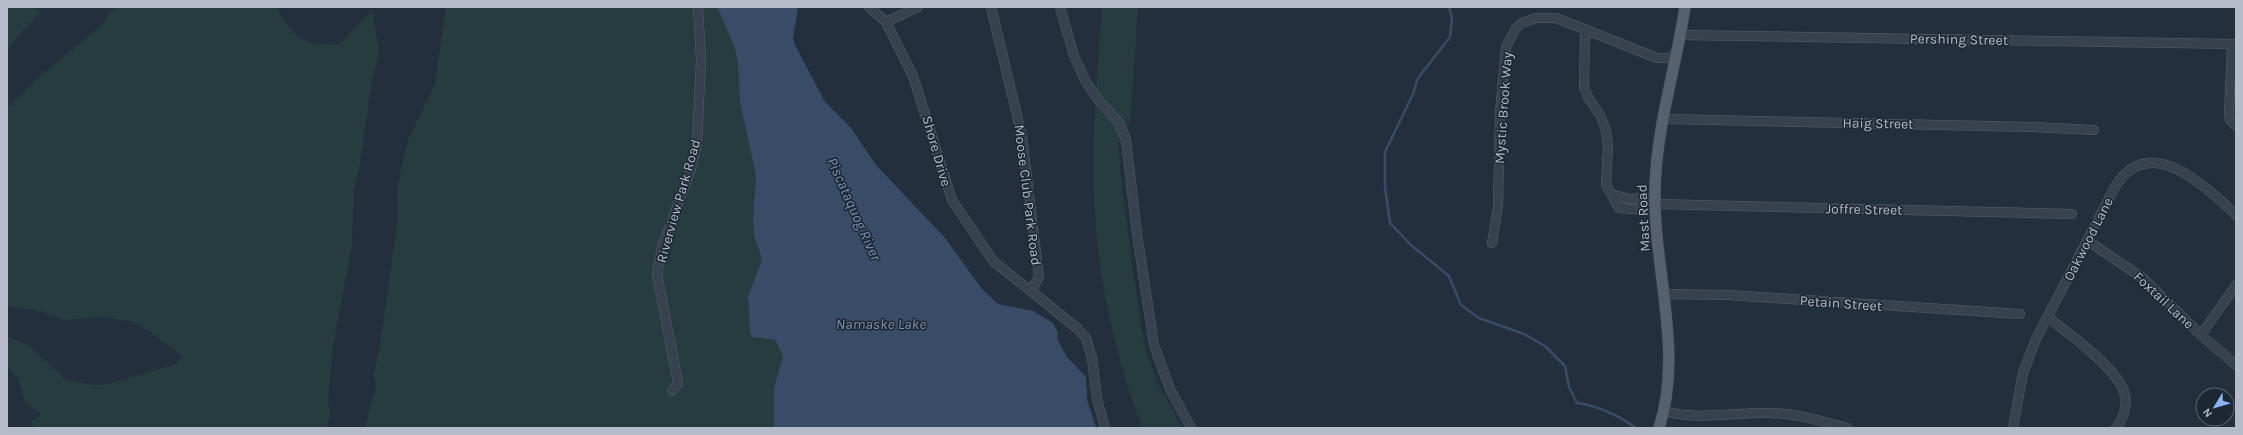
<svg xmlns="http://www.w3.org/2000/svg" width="2243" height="435" viewBox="0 0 2243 435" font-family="Karla,sans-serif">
<rect width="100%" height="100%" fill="#242f3e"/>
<path fill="#263c3f" d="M7,7H31L41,11L7,49Z
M118,7H276C294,37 302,47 340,44L367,15L373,13L379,54L372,80L360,164L354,189L352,244L333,347L328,399L330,417L327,428H35L31,421L42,415L25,402L18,378L7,366V336L30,346L66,380L95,385L109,384L176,364L183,356L135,322L104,317L64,320L41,311L7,306V108L39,77L103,24L110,12Z
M446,7H717L734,46L738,63L740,102L756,176L753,218L754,235L762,260L748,296L750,332L759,339L775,340L783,356L774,388V428H365L372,399L376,391L374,374L380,345L394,246L398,215L397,187L408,140L435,84Z
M1102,7H1138L1130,123L1118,144L1123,196L1141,326L1146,351L1157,381L1182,428H1142C1114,352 1096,273 1094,192C1092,130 1098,68 1102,7Z"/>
<path fill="#394c67" d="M717,7H798L793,38L796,47L825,102L851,128L876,165L945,238L982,289L998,304L1033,311L1053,323L1058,333L1057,339L1067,357L1086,377L1087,400L1096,428H774V388L783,356L775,340L752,337L750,332L748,296L762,260L754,235L753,218L756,176L740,102L738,63L734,46Z"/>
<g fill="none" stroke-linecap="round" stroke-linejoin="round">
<path stroke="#394c67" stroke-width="2.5" d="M1449,7L1452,18L1450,37L1418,78L1413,94L1385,152V187L1390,223L1412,246L1449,276L1461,305L1479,318L1524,334L1545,346L1565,366L1569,387L1577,403C1599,406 1618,415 1636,428"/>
<defs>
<path id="minor" d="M869,7L886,22L913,76L952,200L994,262L1031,291
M991,7L1022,136L1039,277L1031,291L1078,329L1086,338L1092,358L1097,399L1105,428
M1060,7L1074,56L1086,82L1096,97L1119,123L1126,140L1137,234L1154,345L1170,389L1191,428
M886,22L918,7
M1585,30L1584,87L1588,97L1600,115L1606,130L1608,146L1606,185L1619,208L1647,210L1655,204
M1681,35L2236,44
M2232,44L2229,114L2230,120L2236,126
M1663,119L2033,127L2094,130
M1611,194L1630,199L1648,198L1655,204
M1655,204L2072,214
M2088,241L2144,279L2201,335L2236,365
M1492,243L1498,207L1500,112L1506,47L1516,28L1522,23L1536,18H1556L1657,58H1668L1677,53
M1663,294L1728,295L2020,314
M2047,317C2067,332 2112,365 2122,387C2129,401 2125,417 2116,428
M2201,335L2236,285
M672,391L678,383L657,274L662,247L691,169L697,143L701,60L698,7
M1664,411C1698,421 1735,412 1769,413C1796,413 1821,421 1847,428
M2013,428L2023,373L2036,339L2116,185C2151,132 2206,187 2236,215"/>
<path id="major" d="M1659,428C1684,351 1653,268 1655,190C1656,128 1676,68 1685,7"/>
</defs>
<use href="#minor" stroke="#565f6c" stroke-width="10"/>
<use href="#major" stroke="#414a57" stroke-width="12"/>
<use href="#minor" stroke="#38414e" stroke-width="9"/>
<use href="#major" stroke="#56606e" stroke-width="11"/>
</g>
<g text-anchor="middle" stroke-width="3" stroke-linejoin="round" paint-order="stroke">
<g font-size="14" fill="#b4bcc9" stroke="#1d2633">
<text transform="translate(1959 39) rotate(1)" y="5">Pershing Street</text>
<text transform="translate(1503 108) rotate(-86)" y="5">Mystic Brook Way</text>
<text transform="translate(1878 123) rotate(1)" y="5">Haig Street</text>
<text transform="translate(937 151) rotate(74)" y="5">Shore Drive</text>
<text transform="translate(1028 195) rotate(83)" y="5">Moose Club Park Road</text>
<text transform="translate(678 201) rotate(-74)" y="5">Riverview Park Road</text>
<text transform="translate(1864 209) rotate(1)" y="5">Joffre Street</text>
<text transform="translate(1643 218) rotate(-93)" y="5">Mast Road</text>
<text transform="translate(2088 239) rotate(-63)" y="5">Oakwood Lane</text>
<text transform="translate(2164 300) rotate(43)" y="5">Foxtail Lane</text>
<text transform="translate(1841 303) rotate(4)" y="5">Petain Street</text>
</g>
<g font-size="15" font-style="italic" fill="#7c92b1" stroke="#1d2633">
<text transform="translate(854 209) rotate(66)" y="5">Piscataquog River</text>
<text x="881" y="329">Namaske Lake</text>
</g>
</g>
<rect width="2243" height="435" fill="none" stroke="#b4bcc9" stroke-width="16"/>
<g transform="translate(2215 407) rotate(232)"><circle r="19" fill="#1d2633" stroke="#59626f"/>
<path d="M0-3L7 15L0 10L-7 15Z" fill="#8ab4f8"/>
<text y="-6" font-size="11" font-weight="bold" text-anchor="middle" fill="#b4bcc9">N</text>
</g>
</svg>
